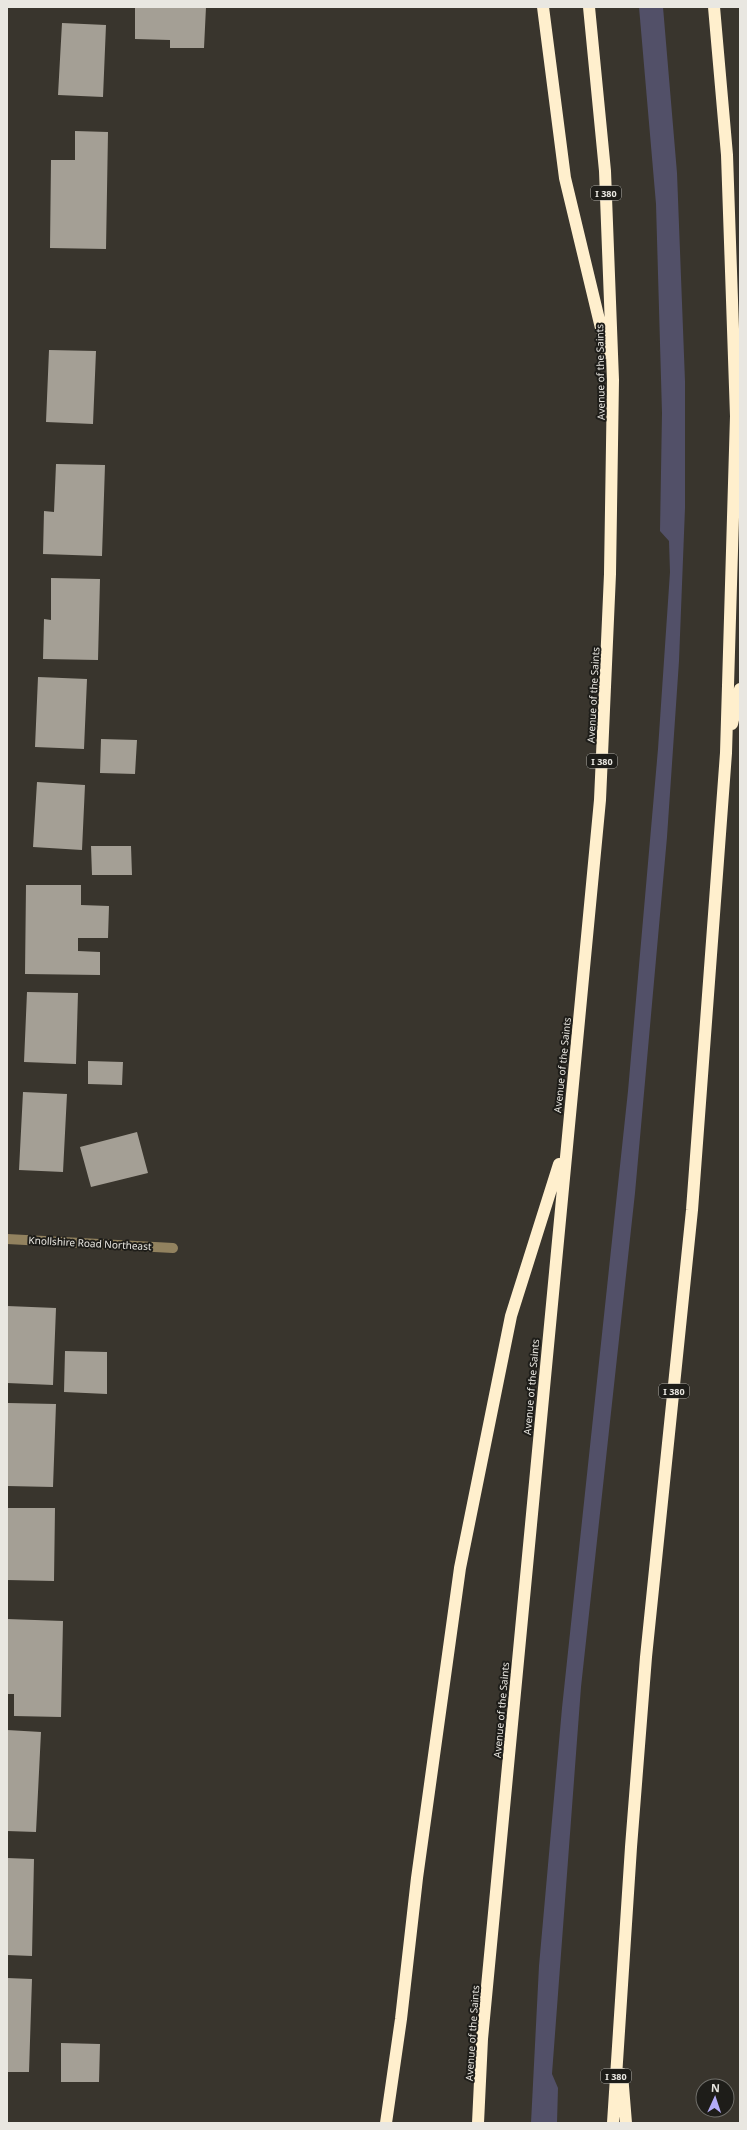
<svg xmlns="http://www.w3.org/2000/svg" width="747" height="2130" font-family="'Noto Sans',sans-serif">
	<rect width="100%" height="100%" fill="#39352d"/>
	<path fill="#525068" d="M639,7H663L677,173L685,381V508L679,661L667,837L635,1193L581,1687L552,2074L558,2088L557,2123H531L539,1966L562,1708L628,1091L658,749L670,572L669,541L660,531L662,413L656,204Z"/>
	<path fill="#a49f95" d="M135,7H206L204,48H170V40L135,39Z
		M62,23L106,25L103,97L58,95Z
		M75,131L108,132L106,249L50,248L51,160H75Z
		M49,350L96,351L93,424L46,422Z
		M56,464L105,465L102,556L43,554L44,511L54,512Z
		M51,578L100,579L98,660L43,659L44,619L51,620Z
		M38,677L87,679L84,749L35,747Z
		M101,739L137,740L135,774L100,773Z
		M37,782L85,785L82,850L33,847Z
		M91,846H131L132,875H92Z
		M26,885H81V905L109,906L108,938H78V951L100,952V975L25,974Z
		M27,992L78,993L76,1064L24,1062Z
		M88,1061L123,1062L122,1085L88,1084Z
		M23,1092L67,1094L63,1172L19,1170Z
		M137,1132L148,1173L91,1187L80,1147Z
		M7,1306L56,1308L53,1385L7,1383Z
		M65,1351L107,1352V1394L64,1392Z
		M8,1403L56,1404L53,1487L7,1486Z
		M7,1508H55L54,1581L7,1580Z
		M7,1619L63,1621L61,1717L14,1716V1694H7Z
		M7,1730L41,1732L36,1832L7,1831Z
		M7,1858L34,1859L32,1956L7,1955Z
		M7,1978L32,1979L29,2072H7Z
		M61,2043L100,2044L99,2082H61Z"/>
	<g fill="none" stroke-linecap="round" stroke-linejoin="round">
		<path stroke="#92825f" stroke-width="10" d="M7,1239L173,1248"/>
		<path stroke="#ffefcd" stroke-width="12" d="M543,7L565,178L607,353
			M732,724L740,689
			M622,2074L626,2123
			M386,2123L401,2019L417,1878L460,1568L511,1316L559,1164
			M478,2123L482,2039L600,800L610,574L613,380L605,171L589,7
			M613,2123L631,1847L646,1657L692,1210L726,753L736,416L727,155L714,7"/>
	</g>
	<g text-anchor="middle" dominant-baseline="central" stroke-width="4" stroke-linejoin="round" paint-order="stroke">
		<g fill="#1e1d19" stroke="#acaaa5" stroke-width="1">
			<rect x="591" y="186" width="30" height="14" rx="3"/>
			<rect x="587" y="754" width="30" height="14" rx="3"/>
			<rect x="659" y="1384" width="30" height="14" rx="3"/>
			<rect x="601" y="2069" width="30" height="14" rx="3"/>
		</g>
		<g font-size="9" font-weight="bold" fill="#e9e7e1">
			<text x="606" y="193">I 380</text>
			<text x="602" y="761">I 380</text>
			<text x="674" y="1391">I 380</text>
			<text x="616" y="2076">I 380</text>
		</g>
		<g font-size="10" fill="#e9e7e1" stroke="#1e1d19">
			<text transform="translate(600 372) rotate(-91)">Avenue of the Saints</text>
			<text transform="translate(593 695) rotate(-87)">Avenue of the Saints</text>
			<text transform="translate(562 1065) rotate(-84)">Avenue of the Saints</text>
			<text transform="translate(90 1243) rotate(3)">Knollshire Road Northeast</text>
			<text transform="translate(531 1387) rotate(-85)">Avenue of the Saints</text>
			<text transform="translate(501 1710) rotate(-85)">Avenue of the Saints</text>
			<text transform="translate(472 2033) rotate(-86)">Avenue of the Saints</text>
		</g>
	</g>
	<rect width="747" height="2130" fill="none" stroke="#e9e7e1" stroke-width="16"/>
	<g transform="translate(715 2098) rotate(3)"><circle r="19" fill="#1e1d19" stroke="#6f6e69"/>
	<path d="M0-3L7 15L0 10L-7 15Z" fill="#b4acf9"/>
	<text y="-6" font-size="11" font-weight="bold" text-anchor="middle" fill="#e9e7e1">N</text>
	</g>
</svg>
